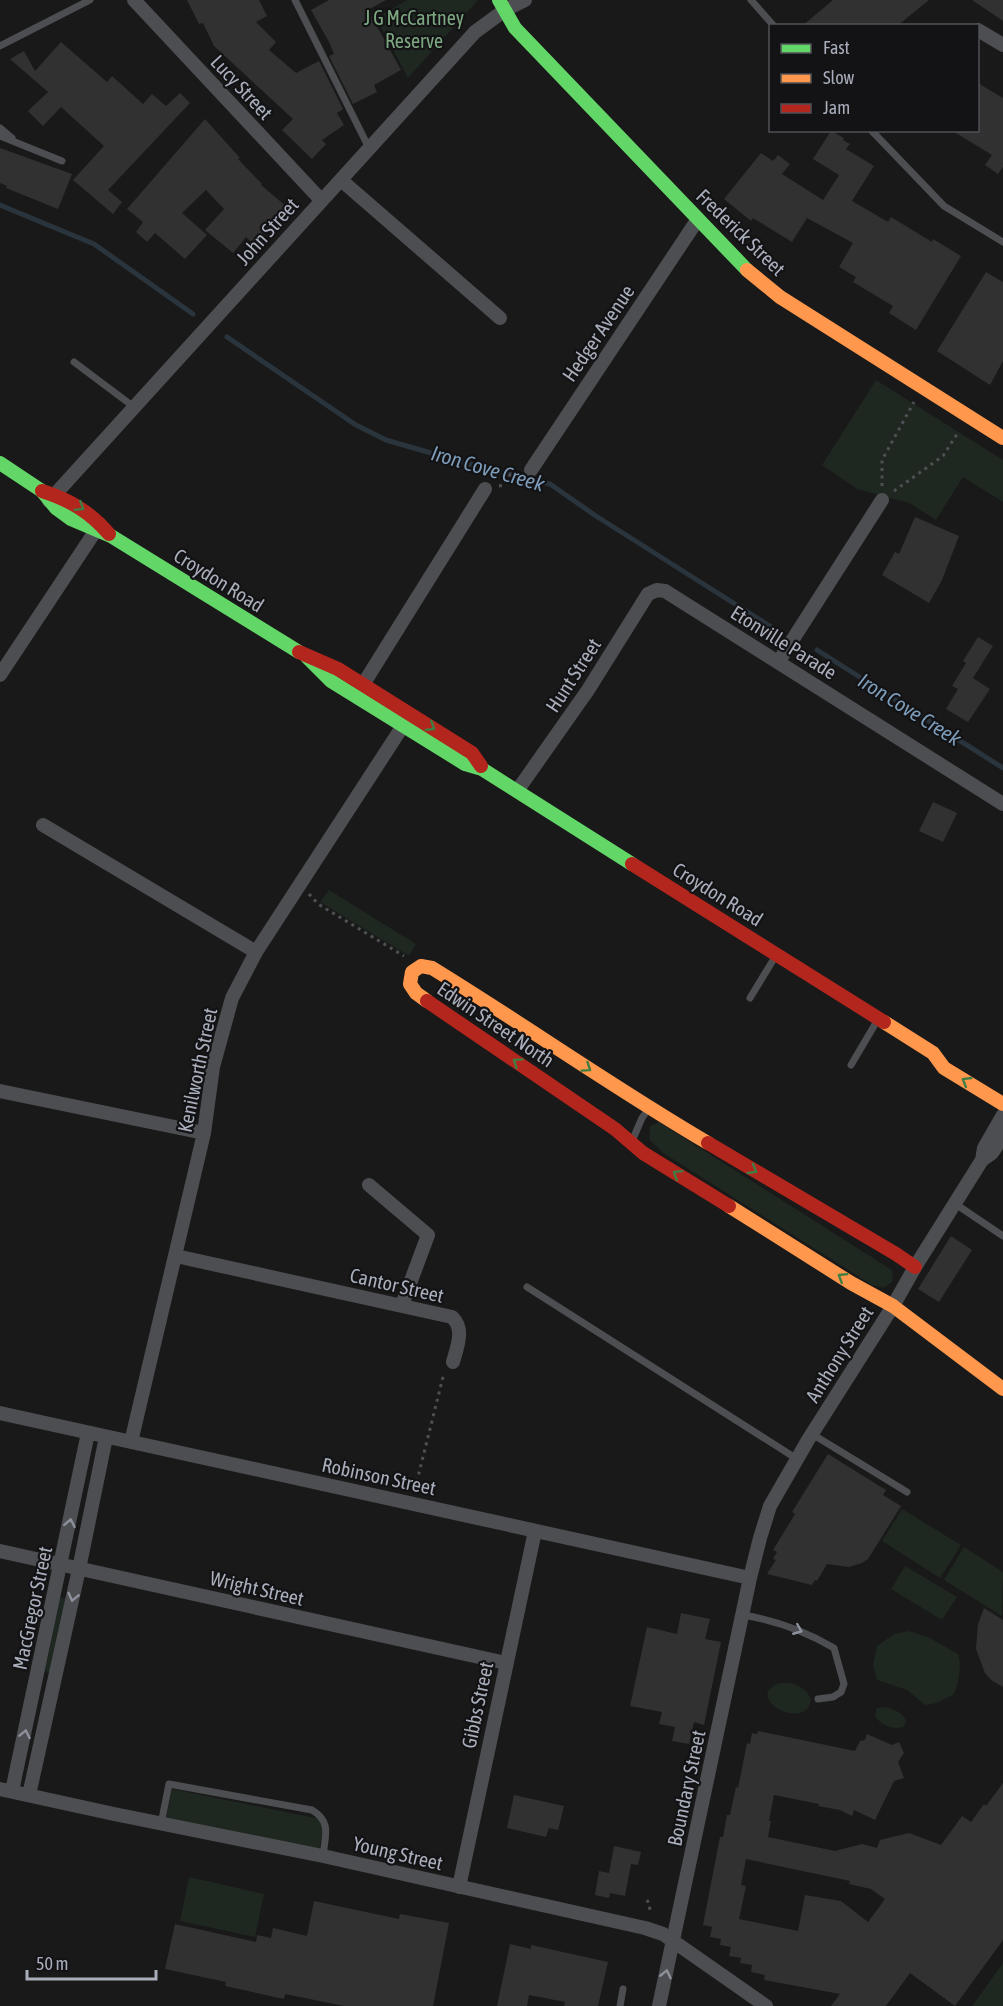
<svg xmlns="http://www.w3.org/2000/svg" width="1003" height="2006" font-family="'Asap Condensed',sans-serif">
	<rect width="100%" height="100%" fill="#191919"/>
	<path fill="#1e2720" d="M407,0H478L408,78L376,18Z
		M876,380L1003,460V502L963,477L936,520L909,503L857,489L822,465Z
		M329,890L416,944L409,956L320,902Z
		M659,1122L892,1270L893,1281L884,1288L872,1285L663,1153L649,1139L650,1126Z
		M902,1509L961,1545L940,1578L882,1541Z
		M964,1547L1003,1572L1002,1616L944,1580Z
		M905,1566L957,1597L942,1620L891,1589Z
		M60,1597L66,1599L51,1673L45,1671Z
		M909,1631L930,1638L958,1654C962,1668 959,1680 954,1694L937,1703L925,1705L907,1690L877,1680L873,1665L877,1646L894,1634Z
		M780,1683C793,1682 805,1686 811,1699C808,1734 740,1697 780,1683Z
		M886,1707C895,1710 903,1712 906,1721L904,1727C893,1730 880,1726 875,1715L877,1708Z
		M172,1789L325,1820L319,1851L166,1820Z
		M189,1877L264,1894L255,1937L180,1921Z
		M1003,1963V2006H972Z"/>
	<g fill="none" stroke-linecap="round" stroke-linejoin="round">
		<path stroke="#2a343c" stroke-width="5" d="M0,205L94,244L193,314
			M227,337L356,425L386,440L476,466L550,484L596,516L776,630
			M817,650L1003,768"/>
	</g>
	<path fill="#313131" fill-rule="evenodd" d="M187,0H259L267,16L256,22L276,42L269,50L296,73L319,61L343,109L337,113L344,125L322,140L326,144L312,159L282,130L293,119L214,46L203,23L199,24Z
		M329,0H386L368,10L401,70L374,85L377,92L353,104L329,56L334,54L329,42L311,10Z
		M833,0H929L897,26H802Z
		M972,0H1003V21Z
		M61,42L107,82L112,76L143,104L152,94L166,106L180,93L190,103L108,190L122,202L113,214L73,180L104,146L61,107L43,126L28,111L48,92L10,59L24,51L35,71Z
		M978,83L1003,98V167L998,174L985,165L992,155L951,130H978Z
		M205,119L240,158L238,159L262,184L261,185L287,207L254,245L246,237L233,253L205,230L224,209L206,190L182,213L207,235L185,259L155,233L147,242L136,232L143,222L127,209Z
		M831,131L844,138L843,140L850,144L846,149L874,166L852,201L888,222L891,217L932,242L933,239L961,256L916,330L889,313L893,306L853,282L856,277L839,267L853,243L807,218L792,242L753,218L751,221L724,199L761,153L773,161L778,155L790,164L782,174L823,200L839,175L813,159Z
		M0,148L72,174L58,209L6,188L7,186L0,183Z
		M986,272L1003,282V361L990,385L937,351Z
		M915,517L959,536L942,580L929,603L882,575L895,552L899,554Z
		M978,637L993,646L973,678L990,689L968,722L946,709L958,689L952,686L966,663L963,661Z
		M933,802L957,813L943,842L919,831Z
		M951,1236L972,1250L939,1302L918,1289Z
		M828,1454L886,1490L883,1495L901,1506L868,1559L862,1563L849,1567L827,1564L817,1581L815,1580L812,1585L767,1574L776,1560L773,1559L777,1552L773,1550L795,1514L792,1512Z
		M984,1608L1003,1620V1687L991,1680L985,1673L976,1649L978,1624Z
		M681,1613L710,1619L705,1639L721,1642L704,1725L694,1722L689,1744L672,1741L675,1727L659,1724L662,1712L630,1706L647,1627L677,1634Z
		M758,1731L855,1751L860,1741L865,1740L867,1734L892,1745L899,1742L904,1753L898,1762L904,1778L894,1781L875,1820L854,1810L852,1816L840,1810L818,1806L819,1804L774,1795L769,1821H771L768,1837L835,1851L862,1844L877,1848L880,1840L909,1833L941,1845L962,1816L971,1822L984,1804L986,1806L1003,1783V1940L955,2006L910,1973L886,2006H831L840,1994L764,1980L765,1975L751,1972L752,1965L740,1963L741,1958L729,1956L731,1947L720,1945L721,1939L710,1937L712,1927L703,1925L720,1837H723L727,1815H730L736,1787L738,1788L747,1743L750,1744L752,1733L757,1734ZM746,1859L850,1881L849,1884L871,1889L885,1899L868,1922L841,1901L805,1895L798,1931L739,1919L746,1886L741,1885Z
		M514,1795L564,1806L558,1830L549,1828L546,1837L507,1828Z
		M614,1846L641,1852L638,1865L631,1864L625,1896L610,1893L609,1898L595,1895L599,1871L609,1873Z
		M314,1901L399,1919L400,1914L449,1923L433,2006H344L285,1994L284,1999L225,1986L226,1982L165,1969L175,1924L256,1942L257,1935L271,1938L273,1928L307,1936Z
		M510,1944L531,1949V1945L608,1962L598,2006H564L565,2002L529,1995L527,2006H497Z"/>
	<g fill="none" stroke-linecap="round" stroke-linejoin="round">
		<path stroke="#4f5054" stroke-width="3" stroke-dasharray="3 4.5" stroke-linecap="butt" d="M499,486L504,485L515,467
			M882,486V460L914,402
			M894,491L943,456L959,431
			M309,894L318,904L404,956
			M415,1489L444,1373
			M647,1900L650,1906L649,1913"/>
		<path stroke="#4d4e52" stroke-width="7" d="M295,0L369,148
			M751,0L774,26
			M0,46L90,0
			M0,128L12,138
			M871,130L944,206L1003,242
			M0,136L62,161
			M74,362L134,407
			M750,998L775,957
			M851,1065L877,1021
			M632,1141L642,1118L647,1111
			M954,1203L1003,1236
			M527,1287L797,1459
			M812,1434L907,1492
			M742,1615C775,1620 805,1631 834,1648L844,1684L841,1692L833,1697L818,1699
			M161,1824L169,1784L312,1810C332,1822 325,1836 323,1856
			M620,2006L623,1989"/>
		<path stroke="#4d4e52" stroke-width="14" d="M134,0L321,200
			M978,30L1003,45
			M341,180L500,318
			M531,470L698,219
			M49,501L475,32L505,10L525,0
			M779,661L882,500
			M0,675L100,524
			M359,691L485,489
			M517,791L588,690L648,594L657,590L665,591L1003,804
			M43,825L256,952
			M0,1091L204,1133
			M982,1160L992,1153L1003,1136
			M369,1185L428,1235L402,1305
			M176,1256L452,1317C465,1329 457,1347 453,1362
			M0,1413L750,1578
			M131,1442L204,1133L213,1067L232,998L256,952L408,718
			M0,1551L506,1663
			M0,1789L114,1814L323,1856L645,1928L663,1934L766,2006
			M12,1791L88,1433
			M29,1795L79,1569L106,1437
			M459,1887L535,1531
			M659,2006L750,1578L760,1538L770,1506L808,1440L893,1306L915,1267L982,1160L984,1148L1003,1115"/>
		<path stroke="#63d668" stroke-width="14" d="M499,0L515,28L747,270
			M0,463L42,491L56,508L71,519L111,536L299,652
			M307,657L331,681L465,764L482,769L632,864"/>
		<path stroke="#ff974d" stroke-width="14" d="M747,270L780,297L1003,438
			M427,1001L416,993L410,984L412,972L421,966L432,968C525,1025 614,1088 708,1143
			M884,1022L933,1053L944,1068L1003,1104
			M729,1206L851,1283L893,1306L1003,1389"/>
		<path stroke="#b3261e" stroke-width="14" d="M42,491C70,500 90,512 109,534
			M299,652L338,669L472,753L481,766
			M632,864L884,1022
			M427,1001L615,1129L643,1153L729,1206
			M708,1143L896,1254L915,1267"/>
	</g>
	<defs><path id="oneway-chevron" d="M-2-3.5L2.5 0L-2 3.5" fill="none" stroke-width="1.6" stroke-linecap="round" stroke-linejoin="round" transform="scale(1.5)"/></defs>
	<g stroke="#3f7e43">
		<use href="#oneway-chevron" transform="translate(80 507) rotate(32)"/>
		<use href="#oneway-chevron" transform="translate(431 727) rotate(32)"/>
		<use href="#oneway-chevron" transform="translate(517 1062) rotate(-146)"/>
		<use href="#oneway-chevron" transform="translate(587 1068) rotate(34)"/>
		<use href="#oneway-chevron" transform="translate(966 1081) rotate(-149)"/>
		<use href="#oneway-chevron" transform="translate(753 1170) rotate(30)"/>
		<use href="#oneway-chevron" transform="translate(677 1174) rotate(-148)"/>
		<use href="#oneway-chevron" transform="translate(842 1277) rotate(-148)"/>
	</g>
	<g stroke="#8d919c">
		<use href="#oneway-chevron" transform="translate(70 1523) rotate(-79)"/>
		<use href="#oneway-chevron" transform="translate(73 1597) rotate(103)"/>
		<use href="#oneway-chevron" transform="translate(798 1630) rotate(22)"/>
		<use href="#oneway-chevron" transform="translate(25 1734) rotate(-78)"/>
		<use href="#oneway-chevron" transform="translate(666 1974) rotate(-77)"/>
	</g>
	<g text-anchor="middle" dominant-baseline="central" stroke-width="4.5" stroke-linejoin="round" paint-order="stroke">
		<g font-size="20" fill="#7ea881" stroke="#131315">
			<text x="414" y="17">J G McCartney<tspan x="414" dy="23">Reserve</tspan></text>
		</g>
		<g font-size="20" fill="#a9aebb" stroke="#131315">
			<text transform="translate(242 87) rotate(47)">Lucy Street</text>
			<text transform="translate(267 231) rotate(-48)">John Street</text>
			<text transform="translate(741 232) rotate(44)">Frederick Street</text>
			<text transform="translate(598 333) rotate(-56)">Hedger Avenue</text>
			<text transform="translate(219 580) rotate(32)">Croydon Road</text>
			<text transform="translate(784 642) rotate(32)">Etonville Parade</text>
			<text transform="translate(573 675) rotate(-57)">Hunt Street</text>
			<text transform="translate(718 894) rotate(32)">Croydon Road</text>
			<text transform="translate(496 1024) rotate(34)">Edwin Street North</text>
			<text transform="translate(197 1070) rotate(-78)">Kenilworth Street</text>
			<text transform="translate(397 1285) rotate(13)">Cantor Street</text>
			<text transform="translate(839 1354) rotate(-58)">Anthony Street</text>
			<text transform="translate(379 1476) rotate(12)">Robinson Street</text>
			<text transform="translate(257 1588) rotate(13)">Wright Street</text>
			<text transform="translate(32 1608) rotate(-78)">MacGregor Street</text>
			<text transform="translate(477 1705) rotate(-78)">Gibbs Street</text>
			<text transform="translate(686 1788) rotate(-78)">Boundary Street</text>
			<text transform="translate(398 1853) rotate(13)">Young Street</text>
		</g>
		<g font-size="21" font-style="italic" fill="#7d9cb9" stroke="#131315">
			<text transform="translate(488 468) rotate(16)">Iron Cove Creek</text>
			<text transform="translate(910 709) rotate(32)">Iron Cove Creek</text>
		</g>
	</g>
	<rect x="769" y="24" width="210" height="108" fill="#131315" stroke="#4f5157" stroke-width="1.5"/>
	<rect x="781" y="44" width="30" height="9" fill="#63d668" stroke="#4f5157" stroke-width="1.5"/>
	<text x="823" y="54" font-size="18" fill="#a9aebb">Fast</text>
	<rect x="781" y="74" width="30" height="9" fill="#ff974d" stroke="#4f5157" stroke-width="1.5"/>
	<text x="823" y="84" font-size="18" fill="#a9aebb">Slow</text>
	<rect x="781" y="104" width="30" height="9" fill="#b3261e" stroke="#4f5157" stroke-width="1.5"/>
	<text x="823" y="114" font-size="18" fill="#a9aebb">Jam</text>
	<path d="M27 1970v9h129v-9" fill="none" stroke="#a9aebb" stroke-width="3"/>
	<text x="36" y="1970" font-size="18" fill="#a9aebb" stroke="#131315" stroke-width="4.5" paint-order="stroke">50 m</text>
</svg>
